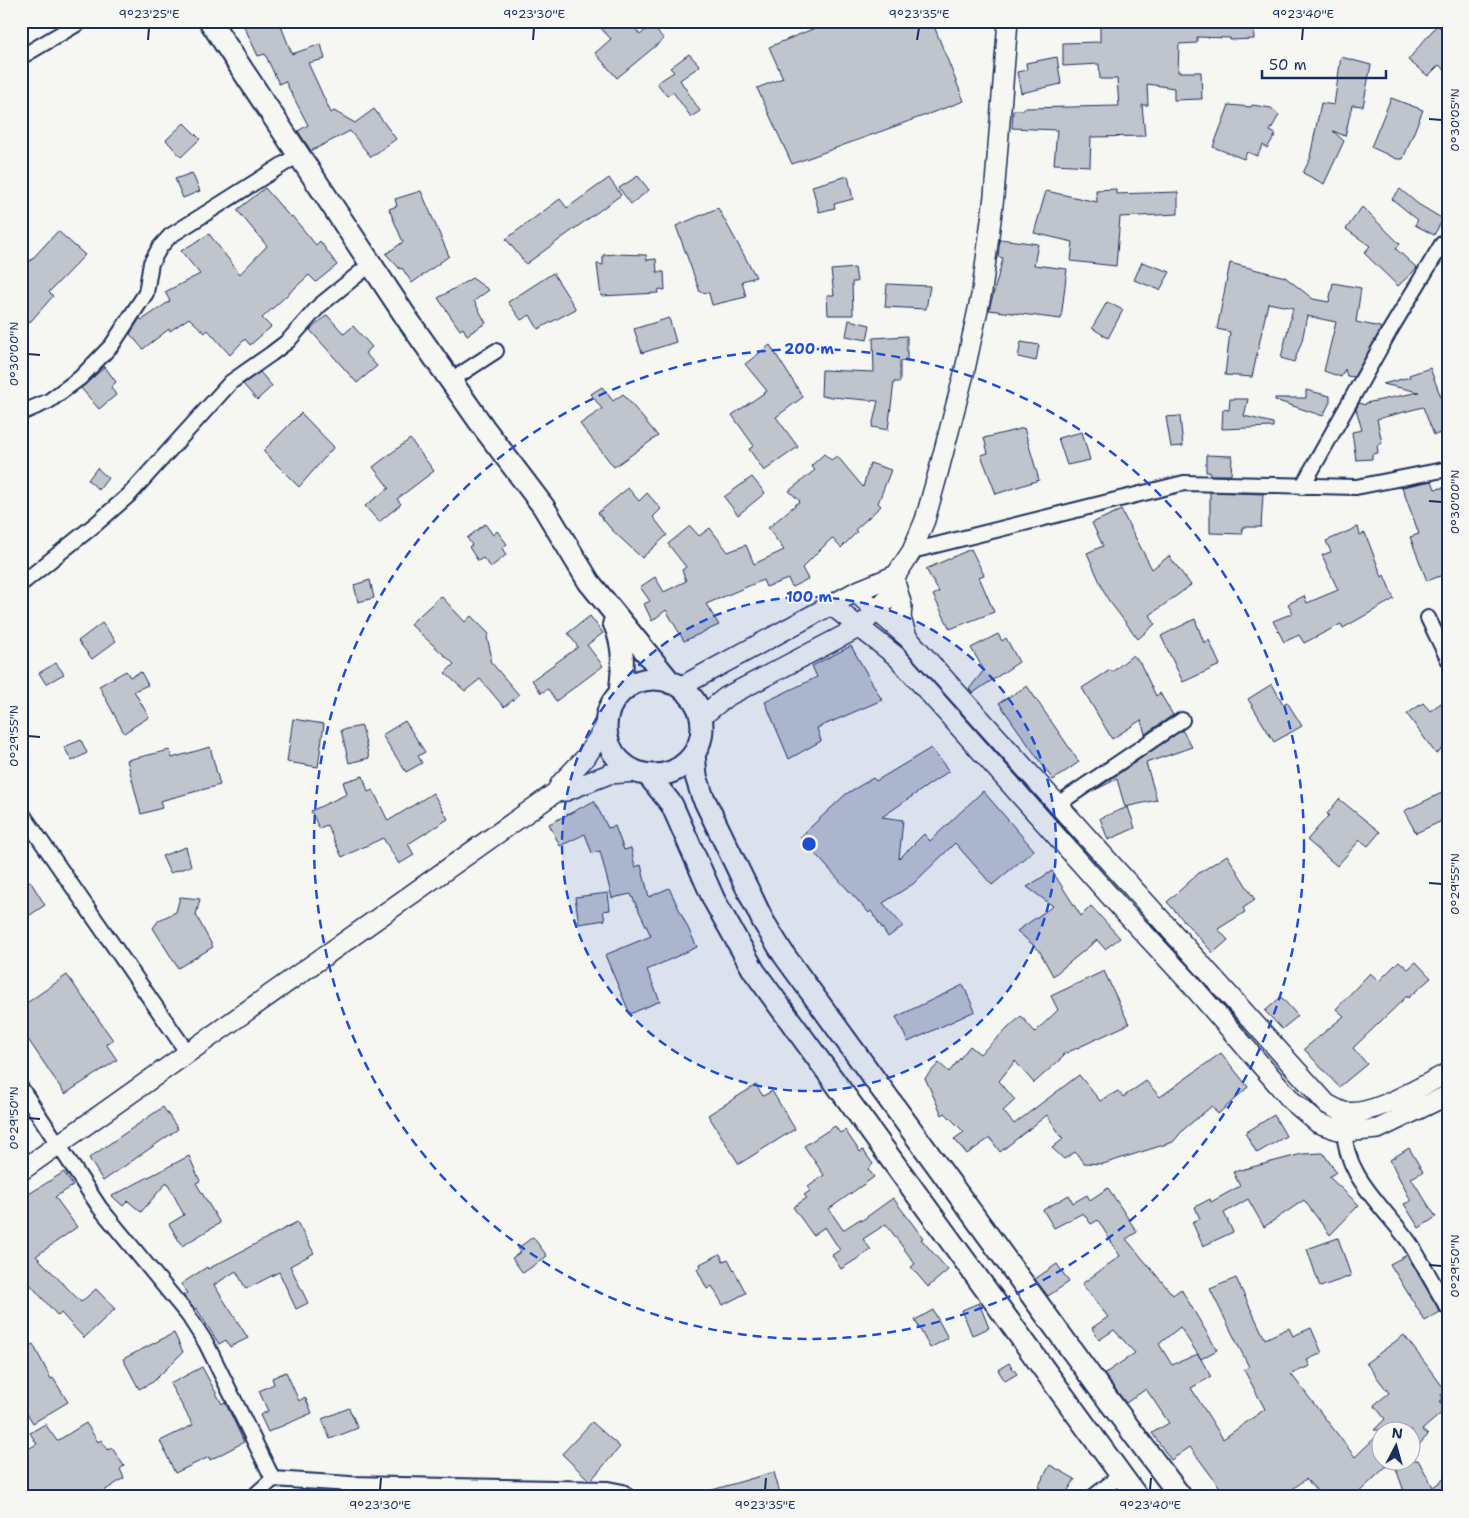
<svg xmlns="http://www.w3.org/2000/svg" width="1469" height="1518" font-family="'Shantell Sans',sans-serif">
	<rect width="100%" height="100%" fill="#f6f6f2"/>
	<filter id="ink" filterUnits="userSpaceOnUse"><feTurbulence type="fractalNoise" baseFrequency=".02" numOctaves="2"/><feDisplacementMap in="SourceGraphic" scale="10" xChannelSelector="R" yChannelSelector="G"/><feConvolveMatrix kernelMatrix="1 2 1 2 8 2 1 2 1" color-interpolation-filters="sRGB"/></filter>
	<g filter="url(#ink)">
		<path fill="#c0c4cd" stroke="#1b2f5e" d="M253,21H279L292,54L321,44L325,59L308,63L331,113L334,111L355,123L374,109L396,139L371,157L350,131L311,151L298,131L308,125L285,81L279,84L265,54L258,56L244,26Z
			M594,21H630L640,35L651,25L664,39L617,78L595,53L611,39Z
			M832,21H932L964,101L792,164L757,88L783,78L769,47Z
			M1100,21H1253L1254,39L1230,40V38L1197,37V43L1179,44L1178,72H1201L1202,99L1174,100V88L1147,84L1148,105H1142L1145,136L1091,137L1090,166L1054,164L1057,130L1012,128L1013,110H1024V108L1119,106L1117,79H1100L1099,64L1063,66V43L1100,42Z
			M1445,21H1448V73L1439,65L1428,76L1408,60L1437,25L1440,28Z
			M689,54L700,66L680,80L700,111L691,117L673,92L667,96L657,83L674,72L670,68Z
			M1057,57L1061,84L1021,93L1017,72L1027,70L1026,63Z
			M1341,57L1371,65L1363,106L1352,105L1345,136L1333,131L1344,141L1324,184L1303,173L1311,157H1310L1321,103L1334,105Z
			M1391,98L1423,110L1403,159H1397L1371,147Z
			M1229,105L1251,107L1252,105L1271,108L1279,115L1270,131L1276,134L1267,148L1263,145L1257,156L1247,152L1244,159L1213,147Z
			M184,123L200,139L181,157L166,140Z
			M192,173L200,191L183,198L175,179Z
			M638,176L649,190L631,204L619,188Z
			M848,176L853,199L834,204L835,208L819,212L812,186Z
			M609,178L621,195L526,264L506,239L560,199L567,208Z
			M265,188L290,217L292,216L316,245L320,241L337,265L316,282L309,275L262,318L271,327L250,345L245,339L230,355L208,330L205,333L189,318L170,331L169,329L143,349L130,334L140,318L142,320L170,301L165,292L200,274L181,251L209,234L240,274L267,246L237,210Z
			M1116,189V194L1178,192V214L1120,217L1116,266L1071,261L1073,242L1034,233L1046,191L1097,202L1096,190Z
			M1400,189L1418,204L1443,219L1434,235L1415,225L1418,220L1392,199Z
			M421,191L449,256L412,283L402,268L400,269L386,254L403,242L389,209L397,206L395,199Z
			M1362,207L1400,244L1396,249L1417,268L1398,286L1364,253L1370,246L1346,229Z
			M718,208L756,277L742,281L746,297L712,305L709,293L700,292L676,226Z
			M58,231L85,255L49,292L53,296L30,322L21,314V271Z
			M1000,239L1038,244L1034,265L1067,269L1061,319L989,310L1003,258L998,257Z
			M616,254L646,255L647,260L656,259L657,272H664L665,290L659,289L658,293L601,296L597,264L603,265V255Z
			M1142,262L1170,272L1160,290L1134,280Z
			M1230,263L1285,277L1313,299L1329,302L1333,283L1361,288L1356,322L1380,327V331L1354,377L1347,376L1345,369L1341,377L1324,371L1336,322L1307,316L1302,341L1294,362L1281,358L1293,308L1268,303L1252,377L1225,375L1230,332L1217,329Z
			M855,268L857,282H852L853,315H828L827,295H834L831,270Z
			M553,273L576,309L538,329L530,315L521,320L508,302Z
			M472,278L489,290L474,301L486,323L467,335L463,328L460,330L438,298Z
			M887,284L930,286L926,309L885,307Z
			M1107,302L1123,310L1108,338L1092,328Z
			M327,315L344,334L353,326L372,347L365,353L377,366L357,383L310,330Z
			M669,318L676,342L642,353L634,329Z
			M849,320L870,325L867,340L846,336Z
			M907,336V362L900,361V382H894L888,430L872,427L878,401L821,396L822,370L874,372L873,338Z
			M1021,342L1039,345L1036,361L1018,357Z
			M770,345L803,397L776,417L798,447L764,471L749,449L754,446L732,415L767,391L745,364Z
			M105,367L116,382L111,387L116,395L99,409L81,388Z
			M1430,368L1448,416V431L1434,435L1423,407L1377,419L1382,443L1377,445L1378,453L1372,454V459L1356,460L1352,432L1362,430L1356,409L1359,403L1365,405L1366,403L1419,392L1383,384L1410,377L1409,375Z
			M260,372L272,386L257,400L243,384Z
			M602,387L613,401L623,394L658,436L614,467L580,424L602,409L591,394Z
			M1306,390L1330,396V402L1323,416L1275,400V398H1306Z
			M1230,399H1248L1244,416L1273,423V427L1222,429L1223,409L1229,410Z
			M301,413L334,447L299,487L263,451Z
			M1180,416L1183,446L1171,447L1166,417Z
			M1024,428L1039,480L996,494L981,455L988,453L984,438Z
			M1082,432L1090,460L1067,465L1058,438Z
			M410,439L434,471L397,499L401,504L379,522L365,506L389,488L373,467Z
			M824,454L831,460L837,456L863,487L870,463L891,470L878,503L881,506L855,530L857,532L841,548L832,538L802,568L808,579L792,587L788,579L766,587L763,580L706,604L719,625L684,641L666,610L652,621L644,604L650,601L640,587L655,577L664,592L686,581L682,570L686,567L668,544L690,526L699,536L710,528L728,552L746,545L754,564L784,550L768,528L800,501L789,491L815,470L811,466Z
			M1206,455L1232,456L1231,475H1210V472H1206Z
			M97,468L108,478L99,490L88,480Z
			M752,477L765,493L738,515L724,497Z
			M1432,481L1435,489L1448,487V573L1427,581L1410,537L1419,534L1402,487Z
			M628,488L639,501L647,493L661,509L653,517L667,535L642,558L611,529L598,513Z
			M1210,492L1263,494L1261,527H1242L1243,534L1210,533Z
			M1121,510L1152,569L1169,556L1191,585L1150,615L1155,624L1138,639L1107,598L1087,553L1103,546L1092,523Z
			M485,524L493,535L497,531L507,544L502,548L506,555L491,567L483,558L478,561L469,547L472,545L467,538Z
			M1358,527L1360,535L1365,533L1382,577L1384,575L1394,599L1343,628L1341,624L1304,643L1299,635L1284,642L1273,621L1293,613L1288,604L1304,596L1307,603L1338,590L1322,555L1331,552L1326,541Z
			M971,549L984,575L979,577L994,612L950,629L933,595L939,592L926,569Z
			M370,580L374,598L358,602L354,585Z
			M441,596L465,622L471,616L489,634L487,637L491,654L490,661L519,695L504,707L480,679L465,691L445,673L454,664L410,624Z
			M590,616L603,633L587,645L603,666L556,701L548,689L541,693L532,680L578,647L568,633Z
			M1195,619L1204,643L1209,640L1220,665L1183,682L1161,636Z
			M102,623L116,641L92,659L78,641Z
			M998,634L1002,641L1006,638L1019,662L973,693L969,689L984,670L971,648Z
			M851,646L882,700L817,728L821,741L789,759L765,702L817,677L812,666Z
			M1133,655L1140,663L1156,696L1160,693L1173,715L1145,734L1141,720L1112,739L1082,688L1110,670L1112,672Z
			M56,663L64,674L46,684L39,673Z
			M126,671L130,677L141,672L148,685L134,691L149,717L124,733L99,686Z
			M1272,684L1283,704L1287,702L1302,726L1274,742L1248,699Z
			M1027,686L1079,762L1053,780L999,703Z
			M1448,698V744L1436,754L1407,714L1423,703L1430,711Z
			M293,719L324,724L318,767L287,762Z
			M405,721L425,752L418,756L422,763L406,772L382,735Z
			M362,726L369,758L349,763L341,730Z
			M1182,730L1192,747L1146,763L1157,800L1125,807L1117,779L1095,790Z
			M81,740L87,753L72,761L64,747Z
			M210,747L220,785L160,801L162,808L141,814L127,760L170,750L172,758Z
			M931,748L949,771L882,817L903,820L899,859L924,834L930,841L983,791L1034,850L992,885L955,843L913,884L883,903L903,926L888,937L871,911L869,913L800,837L846,794L873,778L876,781Z
			M363,776L368,792L373,790L388,821L433,793L448,819L408,844L414,855L399,864L383,838L342,857L327,825L319,828L311,811L347,794L343,782Z
			M1448,790V818L1416,833L1404,811Z
			M1339,799L1380,832L1368,846L1360,840L1337,866L1307,840L1329,815L1327,814Z
			M594,801L608,828L615,826L624,850L631,848L635,867L641,865L649,897L669,888L697,947L647,970L660,1001L630,1014L605,955L651,936L631,894L612,898L600,851L592,853L585,834L560,846L549,824Z
			M1128,807L1135,828L1108,840L1100,818Z
			M186,847L191,866L170,873L162,856Z
			M1227,855L1255,900L1243,908L1245,912L1218,929L1228,940L1213,953L1167,902L1199,873Z
			M1052,871L1081,916L1091,906L1120,938L1105,949L1097,940L1053,976L1039,950L1017,931L1053,906L1027,887Z
			M30,881L45,905L21,921V887Z
			M608,893L610,910L603,911L605,920L579,924L575,897Z
			M180,897L200,899L196,915L213,947L178,968L153,928L159,920L176,912Z
			M1399,961L1408,969L1416,962L1431,978L1408,998L1407,996L1353,1048L1367,1064L1339,1087L1304,1049L1344,1016L1336,1009L1370,973L1379,981Z
			M1104,971L1129,1024L1062,1055L1064,1056L1034,1083L1015,1061L999,1081L1015,1100L1003,1111L1014,1124L1079,1075L1100,1101L1118,1091L1123,1097L1146,1081L1160,1097L1221,1053L1248,1087L1218,1114L1212,1106L1184,1129L1173,1142L1103,1164L1084,1163L1075,1152L1064,1159L1052,1148L1063,1139L1047,1115L1000,1152L990,1138L967,1154L954,1139L964,1132L945,1113L942,1115L925,1078L939,1063L949,1072L970,1046L980,1054L1021,1016L1035,1032L1058,1010L1051,996Z
			M67,975L113,1040L106,1044L117,1060L65,1094L21,1029V1007Z
			M963,985L975,1011L908,1042L896,1017Z
			M1281,997L1298,1016L1282,1029L1265,1011Z
			M756,1085L763,1096L772,1091L795,1129L739,1164L708,1115Z
			M163,1107L178,1129L103,1181L89,1158Z
			M1274,1115L1286,1136L1257,1153L1245,1133Z
			M835,1126L840,1133L845,1130L860,1152L863,1150L873,1164L868,1169L874,1177L829,1209L843,1230L860,1219L861,1221L893,1198L923,1238L921,1239L948,1270L928,1287L911,1267L915,1264L886,1224L863,1239L871,1250L841,1269L832,1255L840,1250L825,1227L813,1235L793,1207L807,1198L804,1195L810,1191L808,1187L824,1175L804,1146Z
			M1409,1148L1423,1172L1411,1178L1436,1217L1419,1228L1404,1204L1411,1201L1390,1160Z
			M1323,1153L1336,1172L1329,1177L1359,1205L1330,1235L1304,1200L1264,1227L1248,1199L1224,1213L1233,1232L1203,1246L1192,1222L1200,1219L1195,1207L1210,1199L1211,1202L1240,1186L1233,1172L1302,1154Z
			M189,1156L200,1181L196,1183L220,1223L182,1246L169,1224L184,1215L167,1182L141,1212L128,1201L123,1206L112,1196Z
			M64,1172L73,1186L55,1197L77,1227L36,1256L81,1302L96,1289L115,1309L84,1338L61,1313L58,1316L21,1274V1199Z
			M1108,1188L1137,1232L1126,1239L1173,1295L1181,1289L1217,1350L1201,1359L1180,1327L1159,1344L1172,1365L1198,1354L1211,1377L1191,1388L1223,1439L1265,1409L1244,1370L1249,1367L1210,1289L1236,1278L1265,1339L1289,1328L1293,1336L1311,1328L1322,1353L1307,1360L1310,1366L1291,1374L1355,1457L1382,1431V1460H1393L1354,1497H1323L1306,1479L1282,1497H1227L1190,1447L1171,1460L1152,1433L1169,1423L1146,1389L1126,1403L1104,1374L1135,1353L1114,1330L1099,1340L1092,1328L1108,1317L1082,1284L1120,1256L1098,1220L1091,1224L1083,1213L1054,1228L1043,1210L1069,1195L1073,1203L1087,1195L1090,1200Z
			M297,1222L314,1253L290,1266L308,1303L296,1309L279,1272L246,1289L236,1271L214,1285L248,1338L230,1347L226,1340L219,1344L196,1308L194,1309L183,1295L187,1293L181,1284L207,1267L208,1269Z
			M533,1237L547,1256L523,1273L512,1258L521,1252L518,1248Z
			M1338,1238L1351,1276L1320,1287L1307,1249Z
			M720,1254L723,1261L728,1259L746,1293L723,1305L712,1286L707,1289L697,1269L701,1267L700,1264Z
			M1407,1255L1440,1312L1425,1321L1390,1264Z
			M1057,1264L1069,1282L1048,1296L1035,1279Z
			M979,1303L989,1328L972,1335L962,1310Z
			M933,1310L948,1338L930,1348L915,1320Z
			M174,1333L183,1352L153,1382L139,1389L123,1359Z
			M1404,1335L1446,1391L1441,1395L1443,1398L1440,1402L1446,1409L1422,1430L1428,1435L1412,1452V1430H1374L1385,1419L1374,1405L1389,1393L1366,1363Z
			M33,1344L51,1379L53,1378L68,1402L33,1423L21,1404V1350Z
			M1009,1363L1017,1374L1005,1381L998,1370Z
			M202,1367L222,1404L225,1402L244,1442L210,1460L209,1457L175,1473L160,1441L193,1425L170,1384Z
			M286,1372L299,1401L305,1397L312,1413L268,1432L260,1415L268,1411L259,1391L274,1384L272,1378Z
			M349,1408L358,1428L330,1439L322,1419Z
			M592,1422L620,1447L591,1480H589L562,1454Z
			M86,1423L98,1442L101,1440L108,1450L112,1448L124,1466L120,1469L124,1478L95,1497H35L32,1490L28,1492L21,1481V1453L37,1444L30,1433L45,1424L57,1441Z
			M1393,1460H1418L1433,1487L1448,1476V1497H1406Z
			M1050,1465L1075,1479L1064,1497H1055L1038,1487Z
			M774,1472L781,1497H703L702,1493Z"/>
		<g fill="none" stroke-linecap="round" stroke-linejoin="round">
			<g stroke="#1b2f5e" stroke-width="18">
				<path id="street" d="M21,57L82,21
					M450,381L496,351
					M21,413L49,401L80,378L112,345L146,293L151,263L160,247L170,236L298,155
					M1302,487L1389,332L1442,244
					M912,551L1184,483L1356,487L1448,469
					M21,584L97,523L129,495L231,382L271,354L288,341L319,306L372,263
					M1428,618L1448,659
					M1058,804L1182,720
					M21,812L187,1052
					M21,1088L100,1208L188,1315L206,1343L273,1479
					M1345,1124C1340,1172 1384,1207 1409,1242C1423,1263 1434,1286 1448,1308
					M253,1497L273,1479L350,1484L608,1489L623,1492L628,1497
					M1093,1497L1121,1475"/>
			</g>
			<g stroke="#1b2f5e" stroke-width="22">
				<path id="secondary" d="M896,585L902,606L901,618L907,637
					M855,592L907,637L1327,1104C1333,1107 1339,1111 1345,1112C1373,1117 1422,1085 1448,1073
					M831,605L896,656L1125,913L1189,982L1292,1101L1318,1123L1344,1132L1378,1129L1448,1095
					M680,687L855,592L896,575L912,551L925,520L937,477L964,374L982,291L994,196L1008,21
					M700,718L726,697L858,628C873,614 896,596 896,575
					M556,792L566,791L609,774L636,772
					M21,1171L556,792L561,783L586,757L606,726"/>
			</g>
			<g stroke="#1b2f5e" stroke-width="25">
				<path id="primary" d="M210,21L408,320L484,428L543,506L589,582L671,683
					M614,623C625,647 623,667 620,693
					M606 727a48 48 0 1 1 96 0a48 48 0 1 1-96 0Z
					M694,753L696,776L702,795L763,921L784,955L1097,1385L1181,1497
					M648,775L672,805L714,900L754,971L1137,1497"/>
			</g>
			<use href="#street" stroke="#f6f6f2" stroke-width="14"/>
			<use href="#secondary" stroke="#f6f6f2" stroke-width="19"/>
			<use href="#primary" stroke="#f6f6f2" stroke-width="21"/>
		</g>
	</g>
	<path fill="none" stroke="#1b2f5e" stroke-width="2" d="M148,40L149,28M533,40L534,28M917,40L919,28M1302,40L1303,28M1429,119L1442,120M28,354L40,355M1429,501L1442,502M28,736L40,737M1429,883L1442,884M28,1118L40,1119M1429,1265L1442,1266M380,1490L381,1478M765,1490L766,1478M1150,1490L1151,1478"/>
	<circle cx="809" cy="844" r="247" fill="#1d4ed8" fill-opacity=".12"/>
	<g fill="none" stroke="#1d4ed8" stroke-width="2.5" stroke-dasharray="9 6">
		<circle cx="809" cy="844" r="247"/>
		<circle cx="809" cy="844" r="495"/>
	</g>
	<circle cx="809" cy="844" r="8" fill="#1d4ed8" stroke="#f6f6f2" stroke-width="2.5"/>
	<g font-size="15" text-anchor="middle" font-weight="bold" fill="#1d4ed8" stroke="#f6f6f2" stroke-width="4" stroke-linejoin="round" paint-order="stroke">
		<text x="809" y="354">200 m</text>
		<text x="809" y="602">100 m</text>
	</g>
	<rect width="1469" height="1518" fill="none" stroke="#f6f6f2" stroke-width="55"/>
	<g transform="translate(1396 1446) rotate(6)"><circle r="24" fill="#f6f6f2" stroke="#9ea6b7"/>
	<path d="M0-4L9 19L0 12L-9 19Z" fill="#1b2f5e"/>
	<text y="-8" font-size="14" font-weight="bold" text-anchor="middle" fill="#1b2f5e">N</text>
	</g>
	<path d="M1262 70v8h124v-8" fill="none" stroke="#1b2f5e" stroke-width="2.5"/>
	<text x="1269" y="70" font-size="15" fill="#1b2f5e" stroke="#f6f6f2" stroke-width="4" paint-order="stroke">50 m</text>
	<rect x="28" y="28" width="1414" height="1462" fill="none" stroke="#1b2f5e" stroke-width="2"/>
	<g font-size="12" text-anchor="middle" fill="#1b2f5e">
		<text x="149" y="18">9°23'25"E</text>
		<text x="534" y="18">9°23'30"E</text>
		<text x="919" y="18">9°23'35"E</text>
		<text x="1303" y="18">9°23'40"E</text>
		<text transform="translate(1455 120) rotate(-90)" y="4">0°30'05"N</text>
		<text transform="translate(14 354) rotate(-90)" y="4">0°30'00"N</text>
		<text transform="translate(1455 502) rotate(-90)" y="4">0°30'00"N</text>
		<text transform="translate(14 736) rotate(-90)" y="4">0°29'55"N</text>
		<text transform="translate(1455 884) rotate(-90)" y="4">0°29'55"N</text>
		<text transform="translate(14 1118) rotate(-90)" y="4">0°29'50"N</text>
		<text transform="translate(1455 1266) rotate(-90)" y="4">0°29'50"N</text>
		<text x="380" y="1509">9°23'30"E</text>
		<text x="765" y="1509">9°23'35"E</text>
		<text x="1150" y="1509">9°23'40"E</text>
	</g>
</svg>
